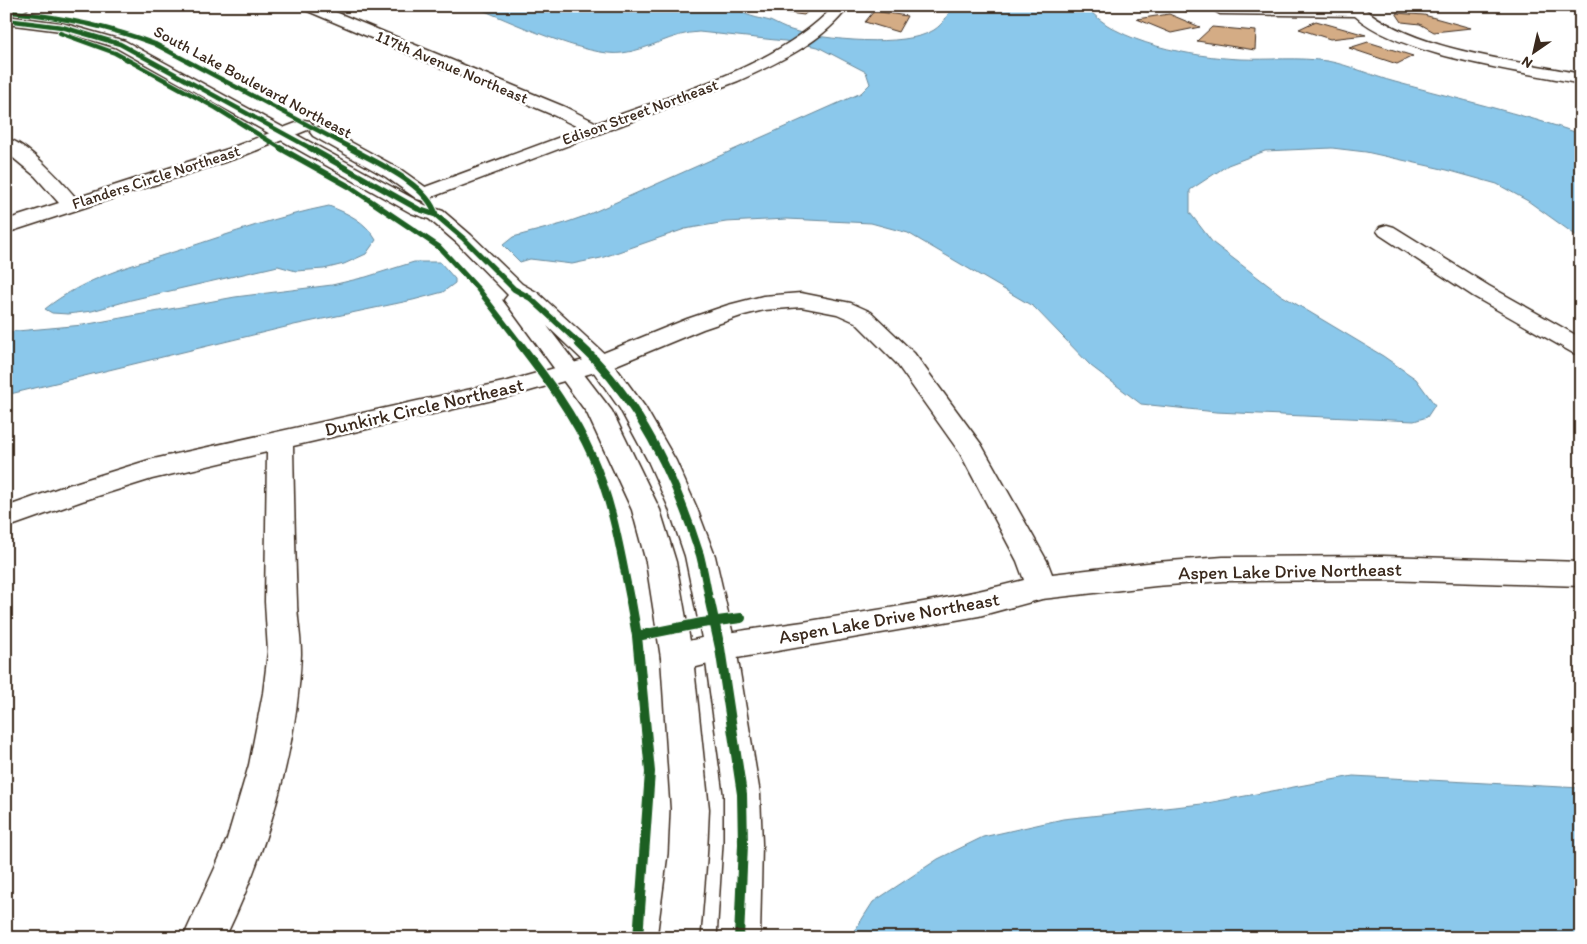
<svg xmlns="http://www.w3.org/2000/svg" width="1587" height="944" font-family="Itim,sans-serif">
	<rect width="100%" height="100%" fill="#fff"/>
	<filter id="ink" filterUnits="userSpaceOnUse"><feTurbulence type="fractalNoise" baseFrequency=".02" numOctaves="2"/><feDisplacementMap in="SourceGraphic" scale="10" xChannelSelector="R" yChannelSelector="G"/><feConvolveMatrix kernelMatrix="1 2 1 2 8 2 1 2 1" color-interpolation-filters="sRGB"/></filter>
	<g filter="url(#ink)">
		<path fill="#8bc8eb" stroke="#6b8999" d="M473,6H736C741,16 760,18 770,21C777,24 783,28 791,30C822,40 906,48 934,30C943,24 948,16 952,6H1086C1115,44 1194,57 1240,59C1268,60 1299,57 1327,61C1350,65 1372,76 1395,82C1458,99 1519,113 1581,134V239L1528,201L1497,184L1447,170L1366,152L1332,148L1265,151L1228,165L1190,190V213L1213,243L1281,295L1383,356L1416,379L1435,405L1427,417L1414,421L1216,412L1141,404L1091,366L1034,307L908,233L871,223L787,219L726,222L685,229L601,258L572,264L530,259L520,262L503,245L513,237L562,224L585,216L861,93L870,84L866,72L818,47L785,41L699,32C672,33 649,50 622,53C588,58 507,20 473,6Z
			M329,206C349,214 365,221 376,240L366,254L344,264L324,269L296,271L278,266L131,300L92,311L68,314L52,313L45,309C83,278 136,264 183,249C232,233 279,216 329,206Z
			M414,262H440L455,279V283L443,292L413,300L294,325L6,395V332L83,325L235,297L332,285L366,277Z
			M1353,776L1581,788V938H850L873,902L938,859L983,837L1063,819L1202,804Z"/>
		<path fill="#d4ac85" stroke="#3b2a1e" d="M763,6H814L804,15L759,9Z
			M886,6H913L910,11Z
			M1125,6H1163L1161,9Z
			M1391,6H1423L1425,11L1393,8Z
			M874,11L907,16L898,32L865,22Z
			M1396,13L1424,15L1471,28L1434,32L1420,24L1402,22Z
			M1169,14L1200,27L1171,33L1137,19Z
			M1316,21L1366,35L1330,39L1299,29Z
			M1212,27L1256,31L1255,50L1197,41Z
			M1368,42L1413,56L1397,64L1349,48Z"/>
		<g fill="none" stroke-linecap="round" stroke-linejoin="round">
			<g stroke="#3b2a1e" stroke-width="3">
				<path id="street" d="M10,6H29L27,9L6,17V8Z
					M301,6H321L565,107L597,123C674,94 777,67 834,6H849C822,43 777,63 738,81L424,200L417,198L414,194L417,190L582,129L553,115L303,9Z
					M1218,6H1361C1413,51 1514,60 1581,74V84C1520,71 1400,56 1355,16L1220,14L1213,10Z
					M304,120L310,121L313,125L310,129L240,157L6,233V220L59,203L35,176L6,152V138C27,143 62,181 76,198L228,149Z
					M1387,225L1394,227L1489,286L1581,338V355L1573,353L1473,296L1380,235L1377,231L1380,227Z
					M801,293L851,303L871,312L914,353L981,444L1047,561L1052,574L1156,562L1223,557L1383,556L1581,562V586L1383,580L1223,581L1156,586L1042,599L979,616L720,661L677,672L665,668L661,658L665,648C709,633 757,629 803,622C877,610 952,599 1024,580L1017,561L960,453L896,363L855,322L837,314L801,307L764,310L744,315L703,329L609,368L519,394L293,446C294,498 295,550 297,601C297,619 301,636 301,654C298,749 266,853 225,938H183L215,868L227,839L249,765L263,693L268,652L265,602L267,452L152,479L82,501L6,528V507L62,487L149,460L508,381L591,358L687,319L728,305L763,296Z"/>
			</g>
			<g stroke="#3b2a1e" stroke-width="3">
				<path id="secondary" d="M6,16L62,23L125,41L425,205L443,211L471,235L522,284L538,293L609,358L645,407L676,461L696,506L715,556L736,648L760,794L762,844L760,938H718L724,844V794L704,648L685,556L668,506L648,461L620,409L591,368L547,326L612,411L660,510L676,562L693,658L709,809L707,854L700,938H658L669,854L671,809L661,658L646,562L632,510L587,413L504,300L508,295L457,243L429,219L411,213L115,47L61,31L6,24Z
					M319,127L325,128L400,169L431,191L434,195L431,199L424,201L417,199L386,177L313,136L310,132L313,128Z"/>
			</g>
			<use href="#street" fill="#fff" fill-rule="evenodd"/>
			<use href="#secondary" fill="#fff" fill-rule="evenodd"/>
			<g stroke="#fff" stroke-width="6">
				<path id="cycleway-far3" d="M12,12C62,17 108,26 155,44L353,149
					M6,20L62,27L120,44L312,149
					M60,33L115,53L216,108L282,149"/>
			</g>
			<g stroke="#fff" stroke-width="8">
				<path id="cycleway-far2" d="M280,148L350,187L439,247L478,289L521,345
					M310,148L418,209L436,215L464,239L514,289L530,298L581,345
					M350,148C377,163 427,184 436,215"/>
			</g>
			<g stroke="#fff" stroke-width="11">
				<path id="cycleway-far1" d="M520,344C547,379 574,415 592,456C613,503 621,554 631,604
					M579,344C638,398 676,479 700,555C704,571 707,588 710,604"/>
			</g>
			<g stroke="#fff" stroke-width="13">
				<path id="cycleway" d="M631,602L637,636L650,772L638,938
					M710,602L720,648L742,794L743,844L739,938
					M637,636L702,623L741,618"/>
			</g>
			<use href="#cycleway-far3" stroke="#1b5e20" stroke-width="4.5"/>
			<use href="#cycleway-far2" stroke="#1b5e20" stroke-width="5.5"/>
			<use href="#cycleway-far1" stroke="#1b5e20" stroke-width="8"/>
			<use href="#cycleway" stroke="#1b5e20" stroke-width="10"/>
		</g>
	</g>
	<g text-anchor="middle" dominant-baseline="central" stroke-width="5" stroke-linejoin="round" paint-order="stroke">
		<g font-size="16" fill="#3b2a1e" stroke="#fff">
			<text transform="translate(452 67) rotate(23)">117th Avenue Northeast</text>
			<text transform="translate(253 82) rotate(28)">South Lake Boulevard Northeast</text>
			<text transform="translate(640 112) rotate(-20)">Edison Street Northeast</text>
			<text transform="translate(156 177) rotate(-18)">Flanders Circle Northeast</text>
		</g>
		<g font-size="19" fill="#3b2a1e" stroke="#fff">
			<text transform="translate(424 407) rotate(-13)">Dunkirk Circle Northeast</text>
			<text transform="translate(1290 571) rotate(-1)">Aspen Lake Drive Northeast</text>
			<text transform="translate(889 618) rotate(-10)">Aspen Lake Drive Northeast</text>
		</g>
	</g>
	<rect width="1587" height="944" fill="none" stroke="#fff" stroke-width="25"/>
	<rect x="12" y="12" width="1562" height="919" fill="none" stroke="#3b2a1e" stroke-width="2" filter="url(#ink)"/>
	<g transform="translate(1534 52) rotate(214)" stroke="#ffffff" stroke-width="4" paint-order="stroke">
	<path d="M0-4L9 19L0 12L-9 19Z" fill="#3b2a1e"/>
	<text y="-8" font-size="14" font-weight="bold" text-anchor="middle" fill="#3b2a1e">N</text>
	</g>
</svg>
